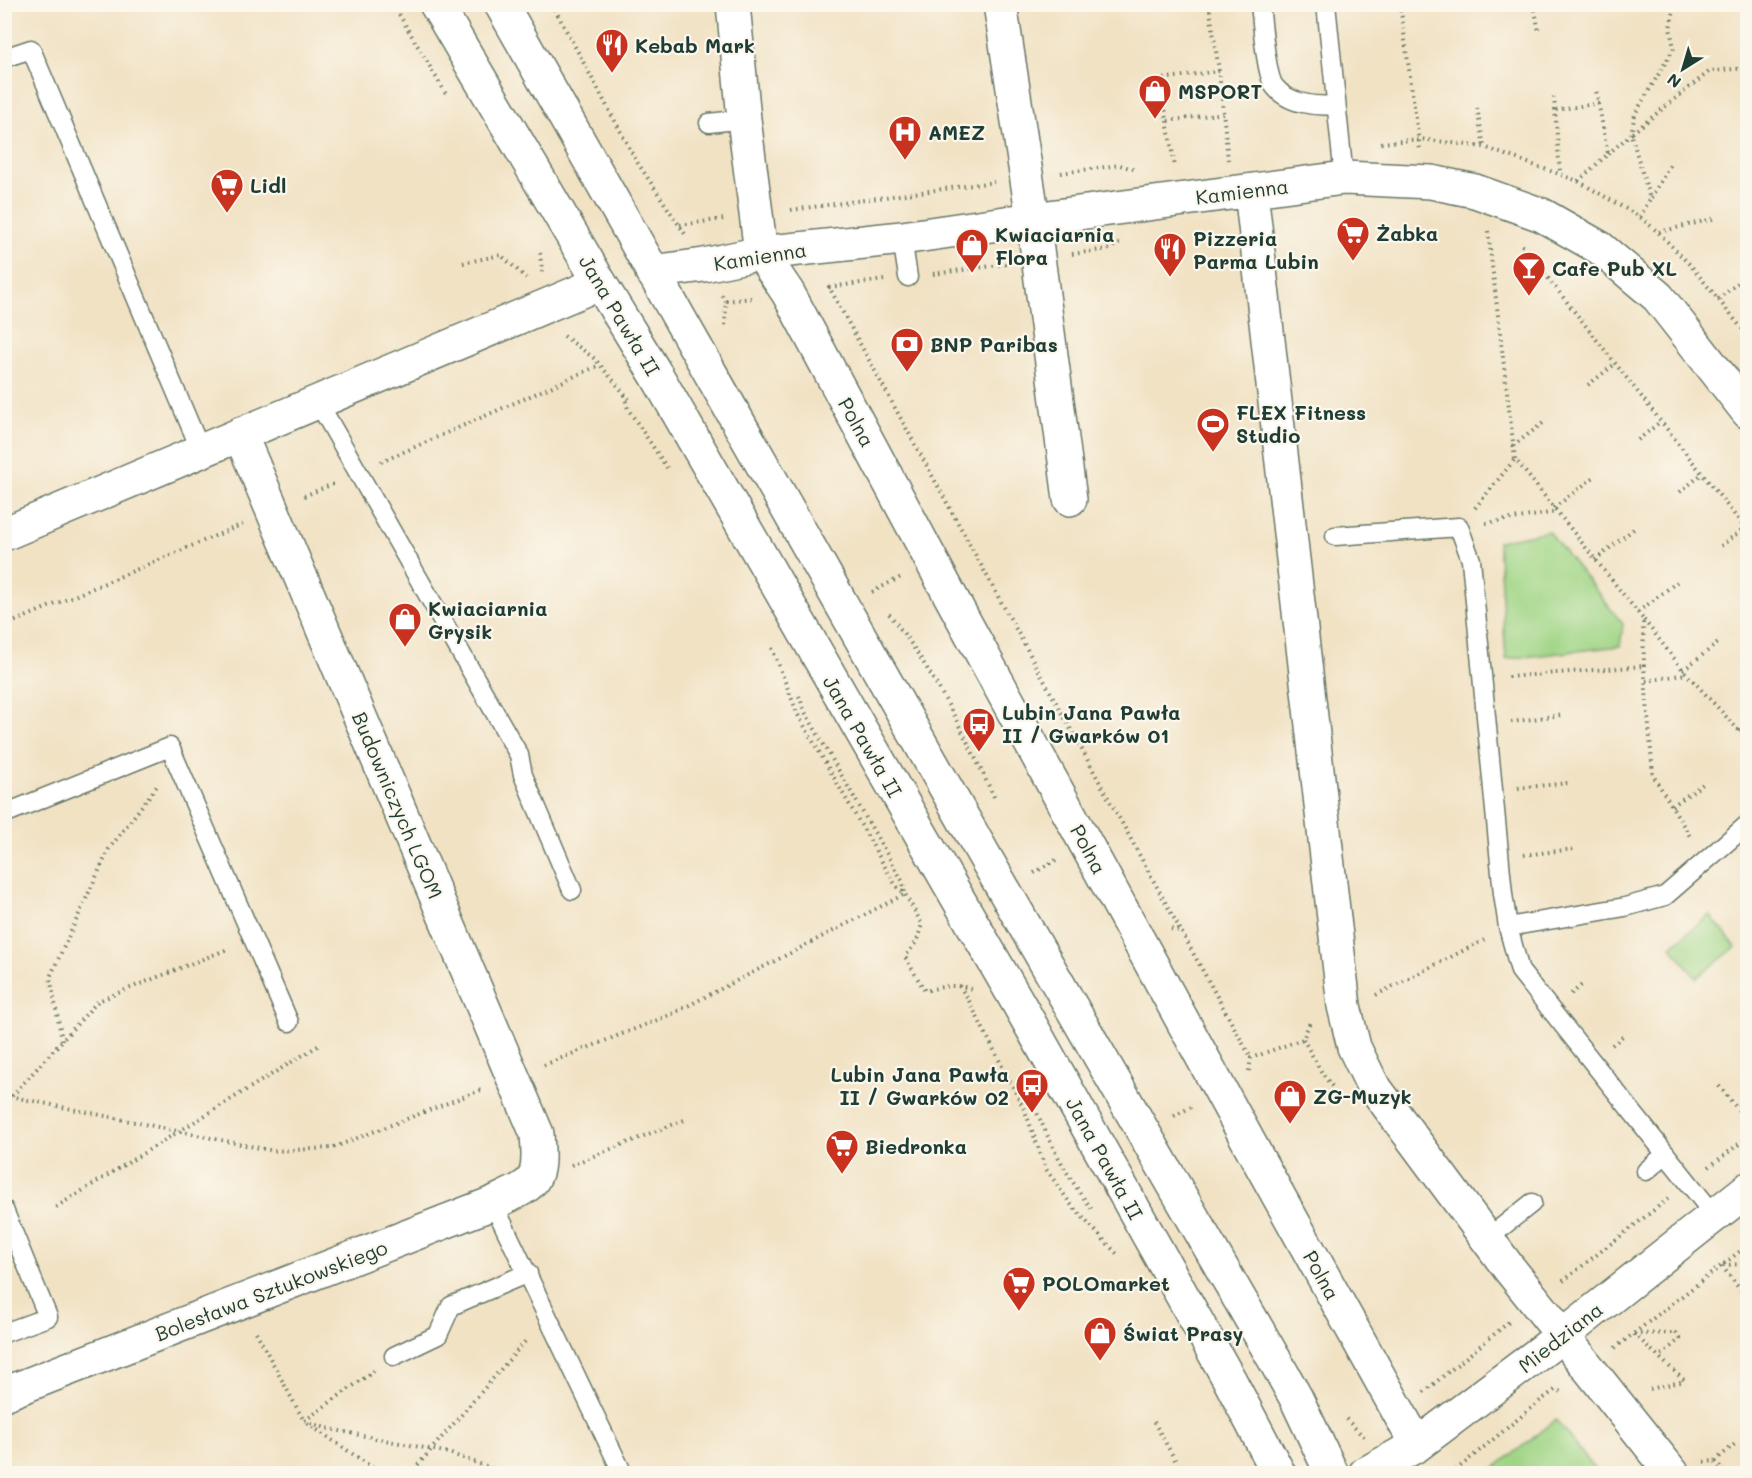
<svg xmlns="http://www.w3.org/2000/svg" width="1752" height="1478" font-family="Mali,sans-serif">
	<rect width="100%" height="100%" fill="#fbf7ec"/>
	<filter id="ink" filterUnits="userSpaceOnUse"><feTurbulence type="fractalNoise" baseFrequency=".0167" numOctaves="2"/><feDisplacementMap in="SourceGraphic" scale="12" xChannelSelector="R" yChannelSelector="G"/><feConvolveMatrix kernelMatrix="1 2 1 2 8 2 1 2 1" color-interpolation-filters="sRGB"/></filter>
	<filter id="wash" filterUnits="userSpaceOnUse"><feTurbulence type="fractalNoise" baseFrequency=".008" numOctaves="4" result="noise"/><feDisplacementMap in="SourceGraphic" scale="24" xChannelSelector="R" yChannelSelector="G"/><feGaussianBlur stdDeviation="1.35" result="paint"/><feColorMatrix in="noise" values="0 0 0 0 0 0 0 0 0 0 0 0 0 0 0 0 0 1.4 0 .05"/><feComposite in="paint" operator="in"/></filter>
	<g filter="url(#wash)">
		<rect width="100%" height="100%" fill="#f1e2c4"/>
		<path fill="#a0d586" stroke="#60895d" stroke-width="1.5" d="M1548,531L1623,624L1620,646L1506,659L1498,541Z
			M1710,915L1736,947L1696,978L1671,946Z
			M1556,1420L1598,1473H1488Z"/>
	</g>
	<g filter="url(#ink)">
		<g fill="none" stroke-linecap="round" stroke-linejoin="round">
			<g stroke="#687766" stroke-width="21">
				<path id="lane" d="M1260,4C1262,21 1266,77 1275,87C1288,104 1317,107 1336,105
					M1326,4L1344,178
					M4,58L31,49L201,451
					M709,123L744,119
					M902,238L908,277
					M318,402L519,755L523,775L572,890
					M1335,536L1459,527L1471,560L1503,894L1508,927L1520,971L1715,1216
					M4,814L170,747L289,1022
					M1508,927L1625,907L1665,896L1748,824
					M1646,1171L1666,1154
					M493,1203L623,1474
					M4,1210L48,1317L4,1333
					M1488,1238L1532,1203
					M394,1356L438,1335L451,1306L528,1273"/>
			</g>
			<g stroke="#687766" stroke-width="36">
				<path id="street" d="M733,4L744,119L761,253L788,293L951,597L1258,1159L1417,1445
					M1000,4L1033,219L1070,499
					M1251,191L1344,1006L1354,1047L1372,1084L1508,1267L1673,1474
					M652,272L704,265L761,253L902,238L1033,219L1344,178L1431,182L1475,191L1542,215L1600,248L1658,297L1748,412
					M4,534L600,283
					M4,1394L493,1203C536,1183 541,1184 537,1134L240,434
					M1365,1474L1417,1445L1562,1336L1748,1189"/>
			</g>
			<g stroke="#687766" stroke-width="36">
				<path id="secondary" d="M436,4L600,283L657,376L1021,1008L1229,1379L1279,1474
					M501,4L985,857L1273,1357L1296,1398L1332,1474"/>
			</g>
			<path stroke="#687766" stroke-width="4" stroke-dasharray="1.5 4.5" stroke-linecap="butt" d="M393,4L446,94
				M552,4L637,162L685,234
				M1209,4L1219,71L1228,160
				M1400,4L1420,149
				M1534,4L1539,33
				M1219,71L1161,79L1167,121L1224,113
				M1554,97L1560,173
				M1477,108L1484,147
				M1556,110L1599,103
				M1167,121L1175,167
				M1381,143L1420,139L1484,147L1578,181L1640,217L1658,232L1692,267L1748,336
				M1608,154L1631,134L1635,114L1674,48L1670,28L1675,4
				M1061,173L1120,165L1136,170
				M1578,181L1608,154L1596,90
				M1651,198L1670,165
				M791,210L994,182
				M1640,217L1650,199L1631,134L1710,71L1748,68
				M680,225L724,219
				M1488,231L1515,459L1643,619L1644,666L1653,775L1691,838
				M1659,232L1713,219
				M1522,245L1748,532
				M540,253L542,272
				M1072,254L1109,249L1120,243
				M463,263L501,255L526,278
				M933,274L1006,264
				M829,287L884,280
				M828,288L829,287L1181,931
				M722,295L726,301L725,328
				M1718,299L1748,275
				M726,301L752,298
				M564,336L595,359L629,399
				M1588,385L1615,364
				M624,395L628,409L667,468
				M1638,440L1660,422
				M1513,446L1543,423
				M381,462L600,365
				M1680,492L1702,474
				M304,496L333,484
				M1475,508L1515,459
				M1554,508L1594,477
				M1486,523L1557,512
				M1721,546L1744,528
				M1595,560L1635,528
				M872,592L903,576
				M1638,612L1677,582
				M889,614C933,669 964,734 994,797
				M1644,620L1683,670L1745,737L1748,752
				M4,626L243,524
				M772,648L798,715L896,886L905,894L922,924L917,941L905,957L925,991C941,987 955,983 971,989
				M1683,670L1718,643
				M1508,677L1644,666
				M1646,681L1686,674
				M1511,722L1561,715
				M1738,730L1748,723
				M1518,788L1568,783
				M1672,806L1706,782
				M1524,855L1574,849
				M1034,873L1056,860
				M1171,929L1181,931L1251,1058
				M959,986L967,997L1025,1111L1046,1169L1072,1206L1119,1256
				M1571,994L1584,983
				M1376,995L1484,940
				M1303,1039L1322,1073L1334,1089
				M62,1040L50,977L109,849L157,786
				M1612,1045L1625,1034
				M544,1065L670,1015L905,894L903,882L805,712L799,696
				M1249,1071L1251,1058L1303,1039L1311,1020
				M1719,1086L1748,1122
				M4,1095L274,1151L332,1148L481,1090
				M12,1096L98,1001L228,949
				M1035,1108C1050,1143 1068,1179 1092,1209
				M1174,1116L1191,1107
				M571,1165L684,1120
				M1709,1167L1748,1137
				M56,1207L321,1044
				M1723,1265L1744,1264L1748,1266
				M1722,1266L1745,1296L1748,1291
				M1563,1281L1668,1199
				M256,1332L304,1421L330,1429L449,1453L507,1474
				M1634,1334L1676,1333L1680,1339L1659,1357
				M1634,1334L1685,1381
				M1615,1348L1748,1245
				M374,1371L304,1421L382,1474
				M1650,1389L1685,1381
				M1424,1392L1509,1322
				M1346,1419L1364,1437
				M1154,1422L1183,1474
				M1715,1461L1736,1443
				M1704,1462L1715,1461L1725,1474
				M410,1474L528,1338
				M1451,1474L1540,1401L1555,1390L1562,1392"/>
			<use href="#lane" stroke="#fff" stroke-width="18"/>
			<use href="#street" stroke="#fff" stroke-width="33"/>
			<use href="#secondary" stroke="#fff" stroke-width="33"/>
		</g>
	</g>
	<defs>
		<g id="restaurant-pin" transform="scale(1.725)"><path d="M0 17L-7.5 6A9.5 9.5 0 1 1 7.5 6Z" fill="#c8321e" stroke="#fbf7ec"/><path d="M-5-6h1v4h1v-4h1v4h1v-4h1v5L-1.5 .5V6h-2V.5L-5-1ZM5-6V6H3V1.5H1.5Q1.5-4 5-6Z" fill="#fff"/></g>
		<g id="shop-pin" transform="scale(1.725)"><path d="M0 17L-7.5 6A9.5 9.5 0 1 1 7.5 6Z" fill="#c8321e" stroke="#fbf7ec"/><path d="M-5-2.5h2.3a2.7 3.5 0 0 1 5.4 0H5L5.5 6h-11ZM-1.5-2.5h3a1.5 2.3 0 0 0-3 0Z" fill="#fff"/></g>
		<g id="hospital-pin" transform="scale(1.725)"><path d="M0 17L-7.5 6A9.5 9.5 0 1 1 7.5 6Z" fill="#c8321e" stroke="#fbf7ec"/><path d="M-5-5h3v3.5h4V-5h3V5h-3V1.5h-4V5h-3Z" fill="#fff"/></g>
		<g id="supermarket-pin" transform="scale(1.725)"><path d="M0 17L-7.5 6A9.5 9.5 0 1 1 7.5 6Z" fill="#c8321e" stroke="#fbf7ec"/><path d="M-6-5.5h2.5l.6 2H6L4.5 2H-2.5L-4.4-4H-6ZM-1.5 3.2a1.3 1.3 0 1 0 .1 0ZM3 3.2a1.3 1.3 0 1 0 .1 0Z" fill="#fff"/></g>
		<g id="bar-pin" transform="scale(1.725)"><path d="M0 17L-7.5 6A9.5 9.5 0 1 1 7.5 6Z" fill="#c8321e" stroke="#fbf7ec"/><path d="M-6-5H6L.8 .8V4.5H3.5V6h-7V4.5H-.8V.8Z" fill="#fff"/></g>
		<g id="bank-pin" transform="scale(1.725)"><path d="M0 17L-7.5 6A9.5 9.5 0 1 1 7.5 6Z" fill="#c8321e" stroke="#fbf7ec"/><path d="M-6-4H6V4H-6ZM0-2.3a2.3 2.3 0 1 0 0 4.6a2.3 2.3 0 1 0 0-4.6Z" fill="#fff"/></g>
		<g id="stadium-pin" transform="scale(1.725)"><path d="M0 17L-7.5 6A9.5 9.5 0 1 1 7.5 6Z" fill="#c8321e" stroke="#fbf7ec"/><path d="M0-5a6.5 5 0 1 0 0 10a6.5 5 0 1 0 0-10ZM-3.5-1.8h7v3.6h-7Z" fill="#fff"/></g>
		<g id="bus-pin" transform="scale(1.725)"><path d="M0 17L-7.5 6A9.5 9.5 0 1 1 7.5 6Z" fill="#c8321e" stroke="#fbf7ec"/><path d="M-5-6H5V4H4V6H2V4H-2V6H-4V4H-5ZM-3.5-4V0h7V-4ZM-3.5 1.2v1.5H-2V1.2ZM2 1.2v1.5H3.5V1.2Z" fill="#fff"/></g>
	</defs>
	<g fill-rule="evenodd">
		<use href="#restaurant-pin" x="612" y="45"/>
		<use href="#shop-pin" x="1155" y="91"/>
		<use href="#hospital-pin" x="905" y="132"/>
		<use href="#supermarket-pin" x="227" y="185"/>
		<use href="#supermarket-pin" x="1353" y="233"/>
		<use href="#shop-pin" x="972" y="245"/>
		<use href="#restaurant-pin" x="1170" y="249"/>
		<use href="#bar-pin" x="1529" y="268"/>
		<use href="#bank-pin" x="907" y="344"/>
		<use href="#stadium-pin" x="1213" y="424"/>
		<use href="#shop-pin" x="405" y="619"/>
		<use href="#bus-pin" x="979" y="724"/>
		<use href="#bus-pin" x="1032" y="1085"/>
		<use href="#shop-pin" x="1290" y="1096"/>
		<use href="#supermarket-pin" x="842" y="1146"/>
		<use href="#supermarket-pin" x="1019" y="1283"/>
		<use href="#shop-pin" x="1100" y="1333"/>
	</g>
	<g text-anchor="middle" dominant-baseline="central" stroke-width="4.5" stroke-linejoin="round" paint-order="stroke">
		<g font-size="20" font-weight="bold" fill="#1f3d34" stroke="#fbf7ec" text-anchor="start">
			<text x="635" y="45">Kebab Mark</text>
			<text x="1178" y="91">MSPORT</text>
			<text x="928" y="132">AMEZ</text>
			<text x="250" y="185">Lidl</text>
			<text x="1376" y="233">Żabka</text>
			<text x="995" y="234">Kwiaciarnia<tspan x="995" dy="23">Flora</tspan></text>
			<text x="1193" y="238">Pizzeria<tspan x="1193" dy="23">Parma Lubin</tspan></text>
			<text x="1552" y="268">Cafe Pub XL</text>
			<text x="930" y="344">BNP Paribas</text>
			<text x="1236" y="412">FLEX Fitness<tspan x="1236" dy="23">Studio</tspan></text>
			<text x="428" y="608">Kwiaciarnia<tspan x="428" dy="23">Grysik</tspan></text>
			<text x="1002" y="712">Lubin Jana Pawła<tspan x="1002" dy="23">II / Gwarków 01</tspan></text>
			<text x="1009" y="1074" text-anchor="end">Lubin Jana Pawła<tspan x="1009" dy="23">II / Gwarków 02</tspan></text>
			<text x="1313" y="1096">ZG-Muzyk</text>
			<text x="865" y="1146">Biedronka</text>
			<text x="1042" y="1283">POLOmarket</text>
			<text x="1123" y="1333">Świat Prasy</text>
		</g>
		<g font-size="20" fill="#1f3d34" stroke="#fbf7ec">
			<text transform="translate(1242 191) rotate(-7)">Kamienna</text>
			<text transform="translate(760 256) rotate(-9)">Kamienna</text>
			<text transform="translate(620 315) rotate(59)">Jana Pawła II</text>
			<text transform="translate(857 422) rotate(61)">Polna</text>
			<text transform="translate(863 736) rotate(60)">Jana Pawła II</text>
			<text transform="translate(398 805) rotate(67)">Budowniczych LGOM</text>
			<text transform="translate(1089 849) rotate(62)">Polna</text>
			<text transform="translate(1105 1158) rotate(61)">Jana Pawła II</text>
			<text transform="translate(1322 1275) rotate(61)">Polna</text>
			<text transform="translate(271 1290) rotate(-21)">Bolesława Sztukowskiego</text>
			<text transform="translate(1560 1337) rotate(-38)">Miedziana</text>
		</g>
	</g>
	<rect width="1752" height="1478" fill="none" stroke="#fbf7ec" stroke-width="24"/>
	<g transform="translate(1683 69) rotate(217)" stroke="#fbf7ec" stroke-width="4.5" paint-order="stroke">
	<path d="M0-4.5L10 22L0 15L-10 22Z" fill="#1f3d34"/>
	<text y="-9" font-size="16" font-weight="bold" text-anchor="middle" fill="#1f3d34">N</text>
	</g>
</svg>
